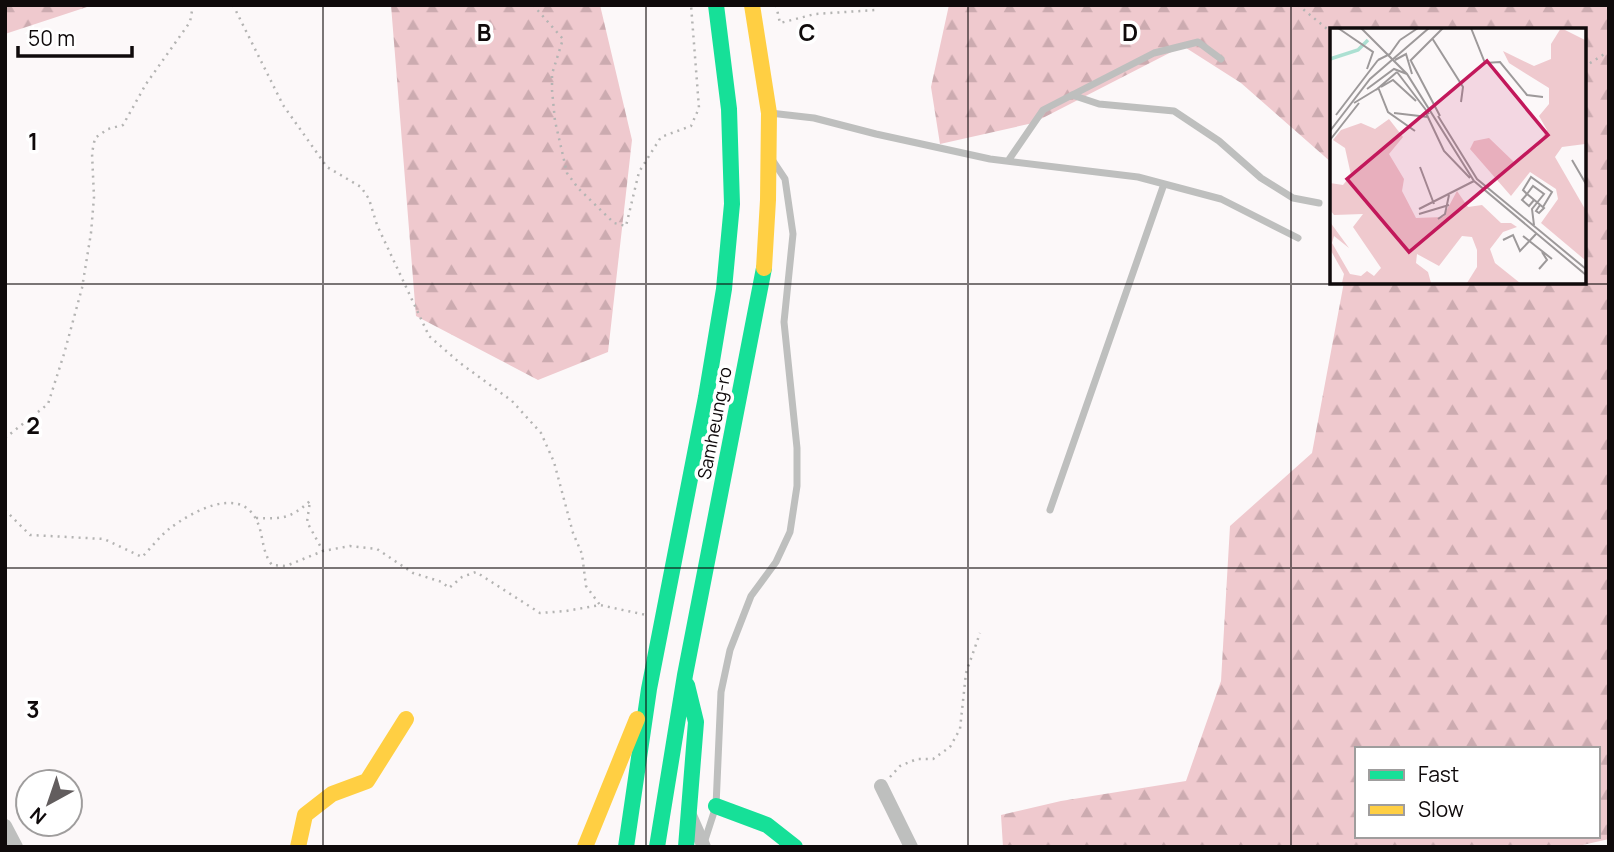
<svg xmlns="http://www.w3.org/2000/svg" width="1614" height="852" font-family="Manrope,sans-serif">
	<defs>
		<pattern id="forest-firs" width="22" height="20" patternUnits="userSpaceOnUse" patternTransform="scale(1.75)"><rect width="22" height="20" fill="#efc9ce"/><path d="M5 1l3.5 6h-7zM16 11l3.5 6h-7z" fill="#ccabb0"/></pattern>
	</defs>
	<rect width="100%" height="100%" fill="#fcf8f9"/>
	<path fill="url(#forest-firs)" fill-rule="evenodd" d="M5,5H93L5,34Z
		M391,5H600L632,140L608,352L538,380L416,316Z
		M949,5H1609V839L1574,847H1003L1001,815L1061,801L1186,781L1221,681L1230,526L1312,453L1344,282H1584V30H1332V163L1241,83L1183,46L1033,123L940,144L931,87ZM1357,749H1598V836H1357Z"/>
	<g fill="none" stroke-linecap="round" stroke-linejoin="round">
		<path stroke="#b4b4b3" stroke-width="2.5" stroke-dasharray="2 5" stroke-linecap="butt" d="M233,5L283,105L327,167L361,187L369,199L377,225L429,336L460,363L512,401L541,433L554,462L573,533L582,554L586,586L600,605
			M533,5L563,39L552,74V90L555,121L567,173L578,188L614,223L626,226L639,172L661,137L691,126L699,108L691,5
			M776,5L780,23L815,14L876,10L875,5
			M1298,5L1332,33
			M1584,67L1609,51
			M5,438L48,404L64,354L82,288L91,233L94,197L92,153L95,138L108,129L123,125L146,84L190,22L193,5
			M5,510L30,535L104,539L142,557C151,548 159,537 169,529C190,513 238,485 256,519C264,534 261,551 272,565L286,566L323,551L350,546L377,549L413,573L442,582L449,588L462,577L476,572L540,613L566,611L600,605L646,615
			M256,518C282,519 290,519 310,501L307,522L323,551
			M890,777L900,766L917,759H933L950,747L960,729L966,673L980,633"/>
		<path stroke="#bebfbe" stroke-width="7" d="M1072,95L1099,104L1174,111L1219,141L1261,178L1293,198L1319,203
			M770,113L814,118L876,134L990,159L1138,177L1221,199L1298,238
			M1008,161L1043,110L1154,53L1198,42L1221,59
			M1050,510L1164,184
			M704,843L716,806L721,692L730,650L751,596L776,562L790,532L797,486V448L784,322L793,234L785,179L773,161"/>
		<path stroke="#bebfbe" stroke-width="14" d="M881,786L911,847
			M689,813L704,847
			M5,826L16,847"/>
		<path stroke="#16e098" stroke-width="16" d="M716,806L767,825L795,847
			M626,847L649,689L706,397L724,289L732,204L729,109L716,5
			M657,847L685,675L764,268
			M686,847L696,722L687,685"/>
		<path stroke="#ffcf43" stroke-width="16" d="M752,5L769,113L768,200L764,268
			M298,847L305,815L332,794L367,781L406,719
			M585,847L637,719"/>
	</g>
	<path fill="none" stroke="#0f0a0b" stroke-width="2" stroke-opacity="0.55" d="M323,5V847M646,5V847M968,5V847M1291,5V847M5,284H1609M5,568H1609"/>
	<g text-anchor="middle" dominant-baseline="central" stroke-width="7" stroke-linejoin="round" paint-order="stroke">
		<g font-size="18" fill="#0f0a0b" stroke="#fff">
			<text transform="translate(714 423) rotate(-79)">Samheung-ro</text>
		</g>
	</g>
	<g transform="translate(1330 28)">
		<rect width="256" height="256" fill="#fcf8f9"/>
		<path d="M231,0L255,12V116L232,119L225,129L255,181V232L211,195L228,171L226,161L200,144L181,168L140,121L144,113L159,110L185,135L207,119L217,102L209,88L219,76V60L179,35L173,23L204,38L221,31V16ZM59,91L73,109L59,126L74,151L72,163L86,190L113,189L127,163L138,179L152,177L171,195H181L187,199L173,204L160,221L165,235L190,255H137L147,239V222L142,209L132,208L109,238L87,226L86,235L98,244L101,255H12L14,246L0,221V194L19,220L4,208L2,215L20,246L31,248L37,243L44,248L51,240L23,199L33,186L4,187L0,182V155L13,157L21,147L15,120L3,112L11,102L31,95L45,101Z" fill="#efc9ce"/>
		<path fill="none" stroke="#ace0d2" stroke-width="3.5" d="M0,31L28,22L38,12"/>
		<path fill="none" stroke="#9d999a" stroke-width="2" d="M8,0L43,24L37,41M31,0L77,46L144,153L256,247M141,0L155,35L170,34L197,67L213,69M102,10L133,59L131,74M70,12L88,0M48,32L60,26L70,12M65,32L76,26L82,46M80,33L113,0M81,33L110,88M67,44L99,86M48,59L58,84L85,103M51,59L63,52L86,73M37,61L64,41L77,46M46,62L67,44M24,75L47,61M64,85L98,89M96,85L114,123L140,150M6,87L48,32M108,88L147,151L256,241M0,103L40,51L99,0M0,112L29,75M242,132L256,156M90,139L104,176M204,172L199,178L192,172L197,166L214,180L209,185L206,183L210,177M89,181L144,153M89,186L119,177M108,191L115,186L119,167M204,197L202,181L214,166L203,158L197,166L193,162L201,149L222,164L213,179M193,208L222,231M173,212L183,207L190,223L206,206M209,241L217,232L212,224"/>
		<path fill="#c2185b" fill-opacity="0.15" stroke="#c2185b" stroke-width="3.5" d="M157,33L218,107L79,224L17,151Z"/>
		<rect width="256" height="256" fill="none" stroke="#0f0a0b" stroke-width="3.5"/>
	</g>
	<g font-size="23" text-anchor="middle" font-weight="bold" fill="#0f0a0b" stroke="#fff" stroke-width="7" stroke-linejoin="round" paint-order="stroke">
		<text x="484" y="41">B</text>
		<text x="807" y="41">C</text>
		<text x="1130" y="41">D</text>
		<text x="33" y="150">1</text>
		<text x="33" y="434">2</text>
		<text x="33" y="718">3</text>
	</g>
	<rect width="1614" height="852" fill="none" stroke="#0f0a0b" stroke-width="14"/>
	<rect x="1355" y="747" width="245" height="91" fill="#ffffff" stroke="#9f9d9d" stroke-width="2"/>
	<rect x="1369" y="770" width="35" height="10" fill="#16e098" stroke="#9f9d9d" stroke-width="2"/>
	<text x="1418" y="782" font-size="21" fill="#0f0a0b">Fast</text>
	<rect x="1369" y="805" width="35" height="10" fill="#ffcf43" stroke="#9f9d9d" stroke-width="2"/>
	<text x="1418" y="817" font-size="21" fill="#0f0a0b">Slow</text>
	<g transform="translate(49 803) rotate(220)"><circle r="33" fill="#ffffff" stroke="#9f9d9d" stroke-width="2"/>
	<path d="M0-5L12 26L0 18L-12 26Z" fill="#625d5e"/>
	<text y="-10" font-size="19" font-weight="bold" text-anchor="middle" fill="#0f0a0b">N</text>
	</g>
	<path d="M18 46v10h114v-10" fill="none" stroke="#0f0a0b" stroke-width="3.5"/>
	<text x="28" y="46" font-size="21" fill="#0f0a0b" stroke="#ffffff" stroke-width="5" paint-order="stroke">50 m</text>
</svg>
